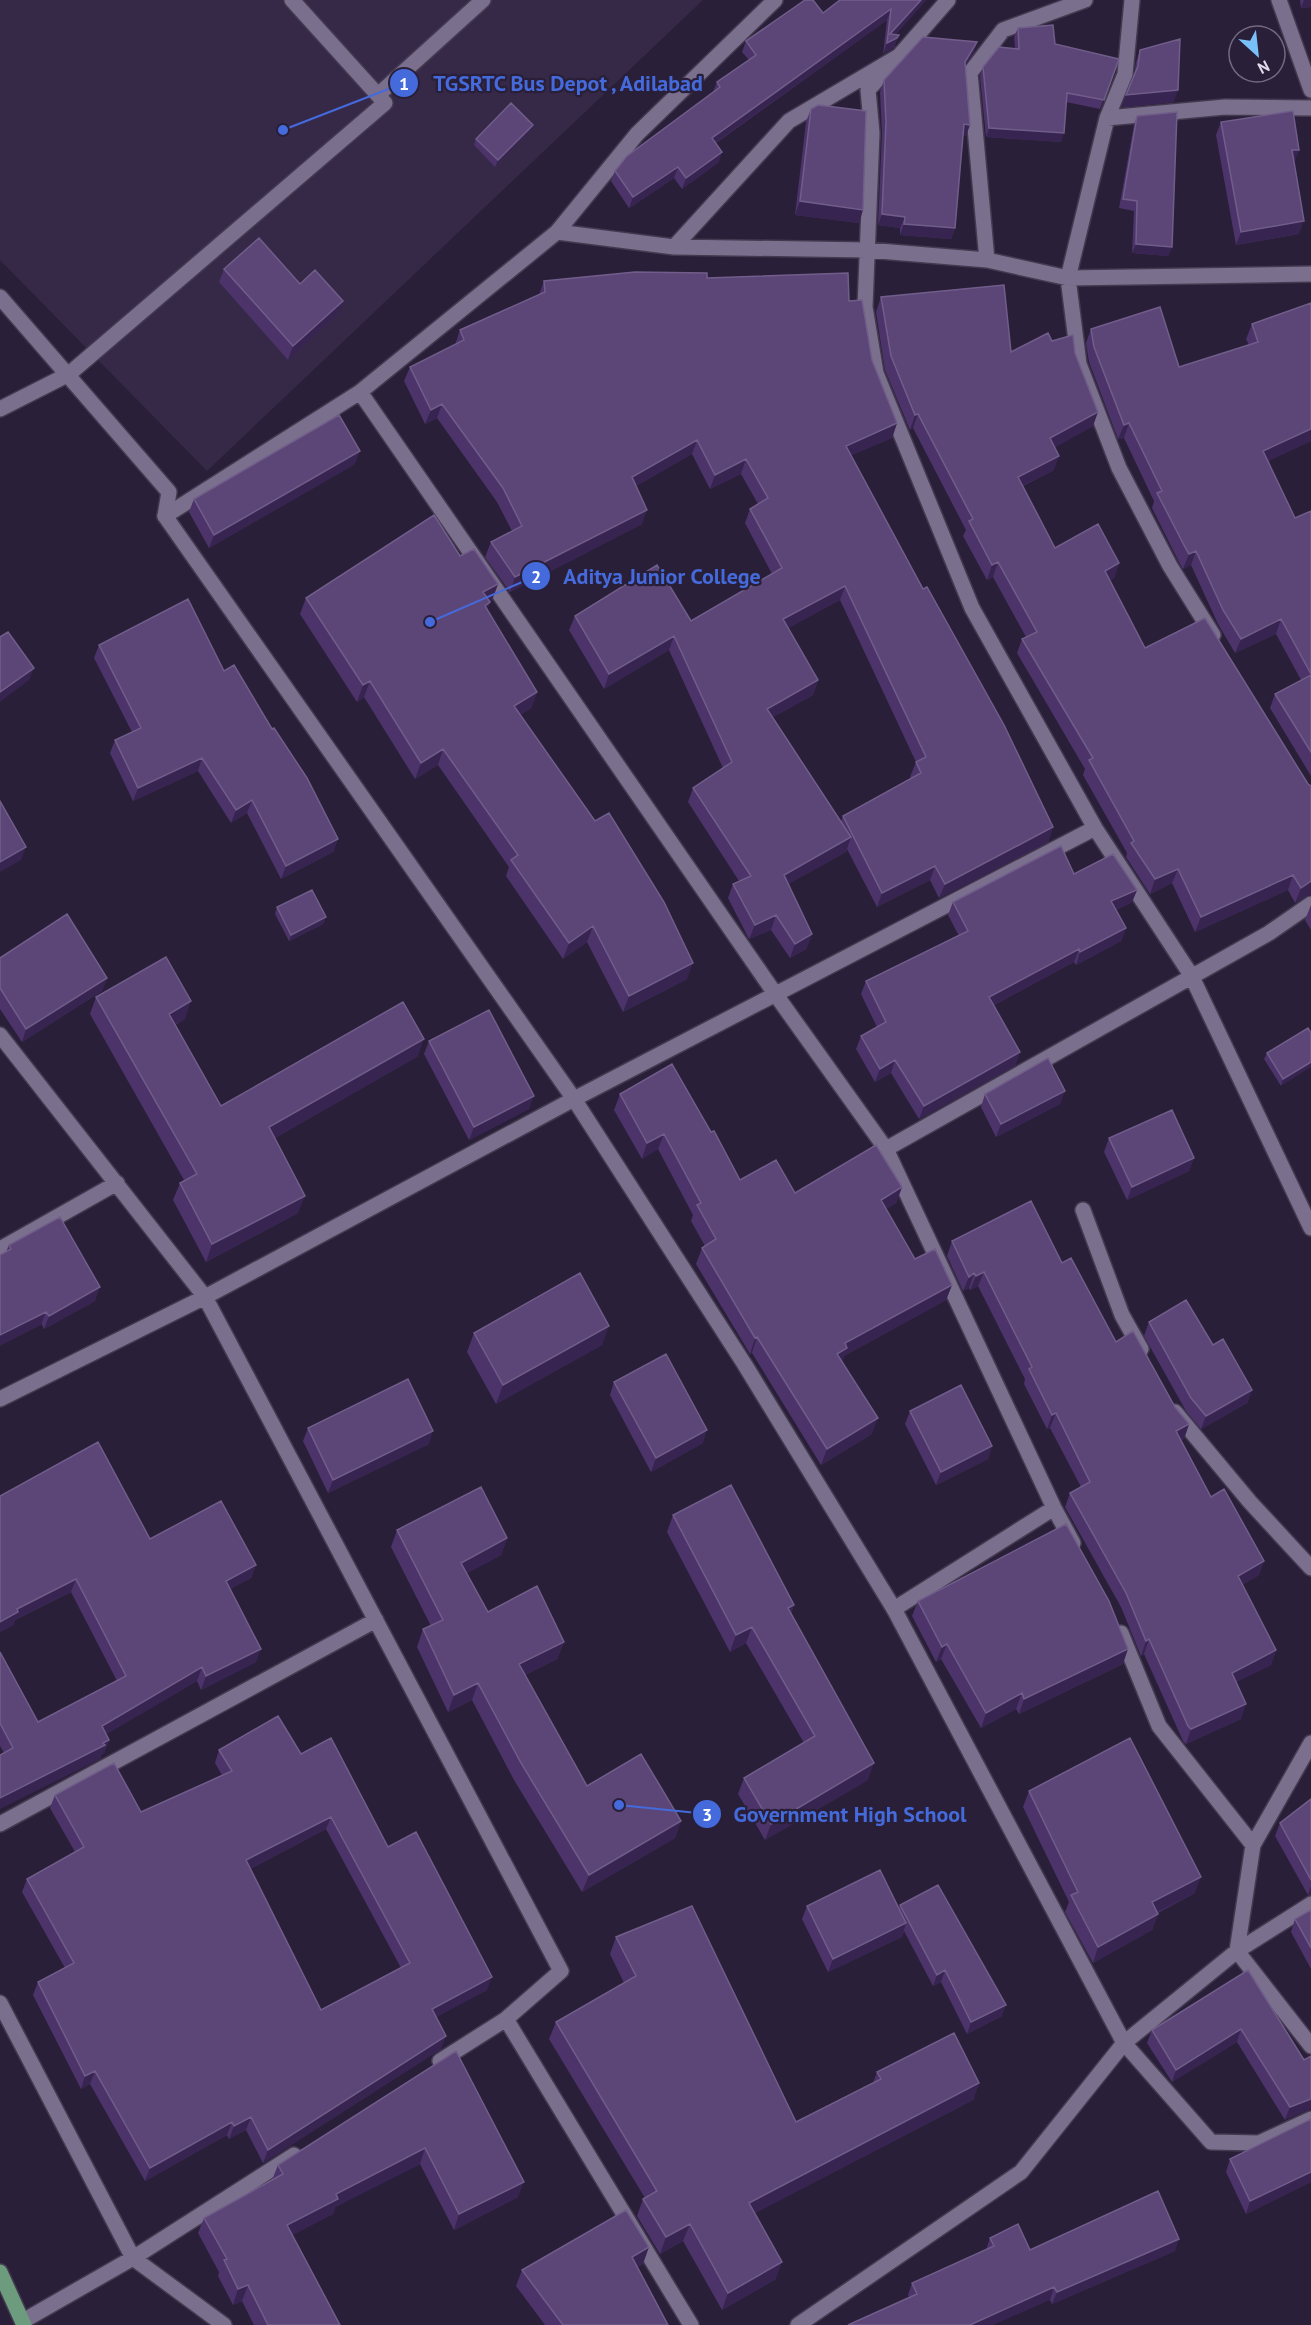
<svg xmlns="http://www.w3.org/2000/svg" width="1311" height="2325" font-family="'PT Sans',sans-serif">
	<rect width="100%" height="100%" fill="#291f38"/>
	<path fill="#362948" d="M0,0H703L207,471L0,260Z"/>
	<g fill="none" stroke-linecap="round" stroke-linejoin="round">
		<g stroke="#433a50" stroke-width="18">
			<path id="lane" d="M378,95L483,0
				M0,409L69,374L385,103L292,0"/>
		</g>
		<g stroke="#433a50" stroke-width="18">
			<path id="street" d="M1132,0L1125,74L1107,118L1068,278L1079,364L1119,468L1170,566L1213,635
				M1279,0L1311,90
				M899,56L868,90L872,133L865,307L876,373L972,608L1095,828L1191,975L1311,1228
				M1107,118L1225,107L1311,108
				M557,232L637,134L775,0
				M674,247L789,121L899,56L948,0
				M987,260L970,73L1003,30L1085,0
				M360,392L776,995L886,1149L1054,1508L1073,1543
				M165,516L360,392L557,232L674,247L867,250L987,260L1068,278L1311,274
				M0,1035L205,1297L561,1971L506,2019L691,2325
				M886,1149L1269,933L1311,904
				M1083,1210L1122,1315L1141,1349
				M0,1249L117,1183
				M0,1399L205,1297L574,1099L1095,828
				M1175,1412L1250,1502L1311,1568
				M894,1609L1054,1508
				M1121,1633L1159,1726L1253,1845
				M1311,1743L1253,1845L1237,1951L1311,2046
				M0,1824L376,1620
				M0,2003L133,2258L224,2325
				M1124,2043L1211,2142L1259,2143L1311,2119
				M440,2061L506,2019
				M23,2321L133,2258L294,2155
				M798,2325L1021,2172L1124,2043L1237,1951L1311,1904"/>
		</g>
		<g stroke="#433a50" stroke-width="18">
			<path id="secondary" d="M0,297L169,492L165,516L574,1099L745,1365L894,1609L1124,2043"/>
		</g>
		<g stroke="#433a50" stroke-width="18">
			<path id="primary" d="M0,2272L24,2325"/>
		</g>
		<use href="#lane" stroke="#7a6f8d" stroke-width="15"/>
		<use href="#street" stroke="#7a6f8d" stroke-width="15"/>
		<use href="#secondary" stroke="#7a6f8d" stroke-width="15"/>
		<use href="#primary" stroke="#6c9b7d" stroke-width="15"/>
	</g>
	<path fill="#4c346a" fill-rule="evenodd" d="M840,0H926L895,35V46L893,48L883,54L887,20L716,143L719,162L682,189L674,178L629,208L611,181L615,171L713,92L717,82L749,60L742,52L746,41L823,13Z
		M1300,0H1311V7L1301,8Z
		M1018,28L1055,44L1119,59L1100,109L1066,102L1061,142L986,137L980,76L983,67L1015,48L1014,37Z
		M977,42L973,54L965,66L966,136H963L955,228L951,239L900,235V228L878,225L882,133L880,92L884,80Z
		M1140,50L1174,102L1122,107L1134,76L1136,62Z
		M811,109L859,223L795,215L806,122Z
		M1137,116L1172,247L1168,256L1132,253L1134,211L1119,208L1134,125Z
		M1221,122L1299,150L1294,162L1299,234L1236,245L1216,135Z
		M530,131L495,167L474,145L476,139Z
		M224,269L300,284L338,314L288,360L219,282Z
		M707,278L849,301L897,423L892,438L851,455L1053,827L1048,842L939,898L930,880L877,907L847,849L846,852L788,884L812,934L806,949L790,958L771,930L749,939L728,898L733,884L739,881L688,802L693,788L723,768L669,650L604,689L569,630L575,616L691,621L772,574L745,523L750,509L758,504L741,474L710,489L692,454L636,486L642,524L510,592L485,557L491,542L512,531L497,502L437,418L425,424L404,381L410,367L455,345L460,330L539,295L544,281ZM840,600L916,762L910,777L911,778L843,816L841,821L773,717L813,695L818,680L788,628Z
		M881,297L1011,352L1052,341L1075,353L1093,426L1055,447L1054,470L1023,486L1055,548L1119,563L1114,578L1110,580L1145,648L1306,896L1295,903L1288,890L1195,932L1172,883L1150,894L1126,857L1127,853L1083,775L1085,769L1017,653L1022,639L1026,637L993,577L987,580L963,536L966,530L913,428L910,430L885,370L876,312Z
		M1252,324L1311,441L1268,461L1295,518L1311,511V776L1270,708L1275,694L1301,680L1276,634L1235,653L1218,624L1191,565L1183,569L1180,564L1152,508L1154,501L1124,438L1118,439L1089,362L1086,343L1091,329L1179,367L1249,345L1246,339Z
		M355,464L209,548L189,512L194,499Z
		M460,556L498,584L492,600L490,602L487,610L537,692L531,708L520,715L687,979L623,1012L587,942L563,959L506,876L509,867L438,765L415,779L364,697L357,702L300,614L306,598Z
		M99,645L224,671L338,839L333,852L281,879L247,813L231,823L198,771L133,801L110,753L115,740L132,732L94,658Z
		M1074,874L1137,890L1132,902L1116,910L1126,928L1121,941L1076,965L1074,962L994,1005L1016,1065L919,1119L891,1073L875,1082L856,1049L861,1036L877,1027L861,994L866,981L959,936L948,915L953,902Z
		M1311,905V930L1305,920Z
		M277,907L326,917L323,924L289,941L275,914Z
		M0,958L107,978L102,991L22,1042L0,1009Z
		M96,997L185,1019L175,1025L221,1106L418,1056L275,1138L298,1213L206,1262L173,1200L180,1183L184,1180L90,1014Z
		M1308,1028L1281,1086L1264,1059L1267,1053Z
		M429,1041L529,1109L469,1140L424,1054Z
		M1065,1091L1060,1104L996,1137L981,1107L985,1094Z
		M620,1094L711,1132L740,1180L795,1193L902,1187L896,1203L886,1209L915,1259L952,1285L946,1300L844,1356L842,1362L872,1434L821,1465L752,1353L750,1354L696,1264L702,1248L705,1246L691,1221L693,1215L658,1149L642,1159L614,1110Z
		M1109,1138L1194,1158L1189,1171L1127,1200L1104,1152Z
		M952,1241L1062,1263L1116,1342L1189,1424L1184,1439L1181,1440L1211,1497L1264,1561L1259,1575L1242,1585L1276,1650L1271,1665L1236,1682L1241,1719L1186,1744L1183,1741L1144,1654L1141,1656L1121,1607L1065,1507L1070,1493L1081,1487L1050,1428L1047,1429L1024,1384L1025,1379L978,1286L970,1290L969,1288L963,1291L947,1256Z
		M9,1245L95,1301L44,1329L6,1252Z
		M1149,1322L1213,1345L1252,1390L1247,1403L1201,1429L1186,1411L1144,1336Z
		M474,1333L602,1345L496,1404L467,1352Z
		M614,1382L703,1443L651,1472L610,1395Z
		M910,1411L992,1446L988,1459L936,1485L905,1424Z
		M308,1428L429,1444L328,1493L303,1441Z
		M0,1496L150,1539L256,1565L251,1578L230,1589L256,1662L201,1690L197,1681L106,1734L109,1740L104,1753L101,1755L100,1759L4,1753L0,1746V1652L38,1722L117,1681L71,1592L15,1620L13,1625L0,1632Z
		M673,1515L794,1605L791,1613L868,1780L765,1840L738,1794L744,1778L804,1743L746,1643L730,1652L667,1532Z
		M397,1530L507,1538L501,1555L467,1573L488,1612L564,1642L557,1659L525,1675L587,1786L681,1821L675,1838L582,1892L514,1780L472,1700L448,1712L417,1647L423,1629L431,1626L391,1547Z
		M918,1601L1123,1664L1019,1714L1016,1709L981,1728L941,1659L936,1662L912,1616Z
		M219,1750L301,1754L388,1847L487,1990L436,2017L441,2049L263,2163L246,2130L229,2139L227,2135L145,2181L90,2084L81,2089L33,1995L38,1982L65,1968L22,1892L27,1879L75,1852L50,1808L55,1795L141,1812L222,1775L215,1763ZM326,1829L401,1968L321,2010L250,1869Z
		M1029,1791L1195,1893L1158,1913V1914L1152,1930L1093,1963L1065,1912L1069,1902L1023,1807Z
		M1311,1799V1895H1308L1275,1836L1280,1823Z
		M900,1905L1002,2016L967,2034L941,1982L933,1986L904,1931L902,1937L828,1972L802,1919L807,1906L899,1908Z
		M1311,1910V1969L1291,1932L1295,1919Z
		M616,1937L796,2122L873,2083L877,2072L979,2083L973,2100L755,2213L776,2279L722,2310L683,2241L660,2254L637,2216L643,2199L645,2198L549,2039L556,2022L624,1983L610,1954Z
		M1248,1970L1304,2060L1311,2056L1285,2120L1237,2042L1172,2082L1147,2043L1152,2030Z
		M456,2051L518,2197L454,2230L420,2164L335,2207L333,2214L292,2235L340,2325H254L242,2301L233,2305L218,2276L219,2272L198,2233L204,2218L272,2180L278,2165Z
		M1311,2119V2182L1246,2214L1226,2172L1230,2159Z
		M990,2238L1030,2250L1175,2251L1052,2304L1050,2300L909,2297L908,2295L912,2283L986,2250Z
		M643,2264L637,2267L668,2325H545L516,2286L522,2270Z"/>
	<path fill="#372450" d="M921,0H926L888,43L899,35L895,46L893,48L883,54L890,34Z
		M1304,0H1311V7L1301,8Z
		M891,9L887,20L708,148L712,138Z
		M977,42L973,54L960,73L965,62Z
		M1178,90L1174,102L1122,107L1126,95Z
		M964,124L970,125L966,136H960Z
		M533,125L530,131L495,167L498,160Z
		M989,128L1064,133L1061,142L986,137Z
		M1292,150H1299L1294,163Z
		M722,152L719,162L682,189L686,178Z
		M678,167L674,178L629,208L633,197Z
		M800,201L863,210L859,223L795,215Z
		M882,214L905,217L900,228L878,225Z
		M1304,221L1299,234L1236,245L1241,232Z
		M904,224L955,228L951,239L900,235Z
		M1136,244L1172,247L1168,256L1132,253Z
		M343,301L338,314L288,360L293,346Z
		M442,404L437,418L425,424L431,410Z
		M1098,412L1093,426L1045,453L1050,438Z
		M918,414L913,428L910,430L915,415Z
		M897,423L892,438L841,460L846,446Z
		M1129,423L1124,438L1118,439L1124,425Z
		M1311,429V441L1257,466L1263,451Z
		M697,440L692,454L626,492L632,477Z
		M360,451L355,464L209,548L214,535Z
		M1059,456L1054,470L1012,491L1018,477Z
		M746,459L741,474L710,489L715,475Z
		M647,510L642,524L510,592L515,577Z
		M1196,551L1191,565L1183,569L1189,554Z
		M998,562L993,577L987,580L992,565Z
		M1119,563L1114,578L1099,586L1105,571Z
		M498,584L492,600L477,608L483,592Z
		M845,586L840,600L778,634L783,619Z
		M490,602L484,619L485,606Z
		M1281,619L1276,634L1235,653L1241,639Z
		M674,636L669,650L604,689L609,674Z
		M34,668L29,680L0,702V692Z
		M818,680L813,695L762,723L767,709Z
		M370,681L364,697L357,702L363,685Z
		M537,692L531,708L508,722L514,706Z
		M443,749L438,765L415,779L421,763Z
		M202,758L198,771L133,801L138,788Z
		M252,800L247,813L231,823L236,810Z
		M1053,827L1048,842L939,898L945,884Z
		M851,837L846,852L779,889L784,875Z
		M338,839L333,852L281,879L286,866Z
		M26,847L21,860L0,872V862Z
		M935,866L930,880L877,907L882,893Z
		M1178,869L1172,883L1150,894L1155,879Z
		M1293,875L1288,890L1195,932L1201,917Z
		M1311,881V896H1306L1295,903L1301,888Z
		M1137,890L1132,902L1107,914L1111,901Z
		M776,915L771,930L749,939L755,925Z
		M326,917L323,924L289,941L291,935Z
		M593,926L587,942L563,959L569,943Z
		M1126,928L1121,941L1076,965L1080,952Z
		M812,934L806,949L790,958L795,944Z
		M1079,949L1074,962L984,1010L989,997Z
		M693,963L687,979L623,1012L629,996Z
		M107,978L102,991L22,1042L26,1029Z
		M191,1001L185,1019L162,1031L169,1014Z
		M424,1039L418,1056L263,1145L269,1127Z
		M1020,1052L1016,1065L919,1119L924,1106Z
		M895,1060L891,1073L875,1082L880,1069Z
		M1311,1062V1067L1281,1086L1283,1079Z
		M1065,1091L1060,1104L996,1137L1001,1124Z
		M534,1096L529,1109L469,1140L474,1127Z
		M664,1134L658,1149L642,1159L647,1143Z
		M1194,1158L1189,1171L1127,1200L1132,1187Z
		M902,1187L896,1203L875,1216L881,1200Z
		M305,1196L298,1213L206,1262L212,1244Z
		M984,1272L978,1286L970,1290L976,1276Z
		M974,1273L969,1288L963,1291L969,1277Z
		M952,1285L946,1300L844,1356L842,1363L837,1354L845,1343Z
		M100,1287L95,1301L44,1329L49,1316Z
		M46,1312L41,1325L0,1346V1335Z
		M609,1326L602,1345L496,1404L503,1385Z
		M757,1337L752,1353L750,1354L755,1338Z
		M1252,1390L1247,1403L1201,1429L1206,1416Z
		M1056,1413L1050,1428L1047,1429L1052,1415Z
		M878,1418L872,1434L821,1465L827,1449Z
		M1189,1424L1184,1439L1171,1446L1176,1431Z
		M707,1430L703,1443L651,1472L656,1458Z
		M433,1431L429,1444L328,1493L333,1480Z
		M992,1446L988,1459L936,1485L941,1472Z
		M507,1538L501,1555L455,1580L461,1563Z
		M1264,1561L1259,1575L1233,1590L1238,1576Z
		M256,1565L251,1578L221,1594L226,1581Z
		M76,1579L71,1592L15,1620L13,1625L0,1632V1622L17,1609Z
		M794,1605L788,1621V1608Z
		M752,1627L746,1643L730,1652L736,1635Z
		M1149,1639L1144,1654L1141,1656L1146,1641Z
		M564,1642L557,1659L513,1681L519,1664Z
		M947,1644L941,1659L936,1662L942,1647Z
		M261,1649L256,1662L201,1690L206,1676Z
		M1128,1649L1123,1664L1019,1714L1024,1699Z
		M1276,1650L1271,1665L1226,1687L1232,1673Z
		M202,1667L197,1681L97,1740L102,1726Z
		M478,1683L472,1700L448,1712L454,1695Z
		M1022,1693L1016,1709L981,1728L986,1713Z
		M1246,1704L1241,1719L1186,1744L1191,1729Z
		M109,1740L104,1753L101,1755L100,1759L0,1809V1798Z
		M874,1763L868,1780L765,1840L771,1824Z
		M331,1817L326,1829L242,1873L246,1860Z
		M681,1821L675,1838L582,1892L589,1875Z
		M1201,1877L1195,1893L1146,1918L1152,1902Z
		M1311,1886V1895H1308Z
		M1158,1914L1152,1930L1093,1963L1098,1947Z
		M906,1923L902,1937L828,1972L833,1959Z
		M945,1970L941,1982L933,1986L937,1975Z
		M492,1977L487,1990L427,2022L432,2009Z
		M1006,2005L1002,2016L967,2034L971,2022Z
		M1241,2029L1237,2042L1172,2082L1176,2070Z
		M446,2036L441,2049L263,2163L268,2150Z
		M95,2071L90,2084L81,2089L85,2076Z
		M979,2083L973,2100L742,2220L749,2203Z
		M1311,2099V2109L1285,2120L1290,2107Z
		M251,2117L246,2130L229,2139L234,2126Z
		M232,2122L227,2135L145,2181L150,2168Z
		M425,2148L420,2164L335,2207L333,2214L281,2241L287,2225L336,2194Z
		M1311,2172V2182L1246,2214L1250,2201Z
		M524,2182L518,2197L454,2230L459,2214Z
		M690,2224L683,2241L660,2254L666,2237Z
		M1179,2239L1175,2251L1052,2304L1057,2292Z
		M649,2247L643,2264L626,2273L632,2257Z
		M782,2262L776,2279L722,2310L728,2293Z
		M248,2285L242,2301L233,2305L238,2289Z
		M1054,2287L1050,2300L993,2325H970Z"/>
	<path fill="#5c4678" stroke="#715d8a" stroke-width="1.5" fill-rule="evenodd" d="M805,0H813L823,13L840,0H921L890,34L899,35L897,38L887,43L891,9L712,138L722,152L686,178L678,167L633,197L615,171L627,156L720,87L717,82L756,55L746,41Z
		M1053,25L1055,44L1119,59L1104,100L1067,93L1064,133L989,128L983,67L999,47L1019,49L1018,28Z
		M923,37L977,42L965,62L970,125L964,124L955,228L904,224L905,217L882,214L886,122L884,80Z
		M1180,39L1178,90L1126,95L1138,66L1140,50Z
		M511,103L533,125L498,160L476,139Z
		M818,105L866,111L863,210L800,201L811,109Z
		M1293,111L1299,150H1292L1304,221L1241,232L1221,122Z
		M1177,112L1172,247L1136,244L1137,201L1123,199L1137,116Z
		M259,238L300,284L315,270L343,301L293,346L224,269Z
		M635,272L707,273V278L848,273L849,301L862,300L872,360L897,423L846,446L923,589L927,587L1004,725L1053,827L945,884L935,866L882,893L843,816L921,773L916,762L926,757L845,586L783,619L818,680L767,709L851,837L784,875L812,934L795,944L776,915L755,925L733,884L751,876L693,788L732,762L674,636L609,674L575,616L657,565L691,621L782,568L750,509L768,498L746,459L715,475L697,440L632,477L647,510L515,577L491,542L522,526L503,488L442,404L431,410L410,367L464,340L460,330L545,292L544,281Z
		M1004,285L1011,352L1048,333L1052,341L1073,335L1075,353L1098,412L1050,438L1059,456L1018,477L1055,548L1098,524L1119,563L1105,571L1145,648L1205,618L1308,784L1311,786V881L1301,888L1293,875L1201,917L1178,869L1155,879L1131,843L1134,841L1089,760L1093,758L1022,639L1037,632L998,562L992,565L969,521L973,519L918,414L915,415L891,356L881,297Z
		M1311,303V429L1263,451L1295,518L1311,511V674L1281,619L1241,639L1223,610L1196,551L1189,554L1186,549L1157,493L1162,491L1129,423L1124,425L1094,347L1091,329L1160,307L1179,367L1258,342L1252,324Z
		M339,415L360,451L214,535L194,499Z
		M434,515L460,556L474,549L498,584L483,592L490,602L485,606L537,692L514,706L595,821L609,813L664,902L693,963L629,996L593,926L569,943L511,860L518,855L443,749L421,763L370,681L363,685L306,598Z
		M188,599L224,671L234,665L272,729L274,728L307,778L338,839L286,866L252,800L236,810L202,758L138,788L115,740L141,728L99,645Z
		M8,632L34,668L0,692V637Z
		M1311,675V752L1275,694Z
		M0,801L26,847L0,862Z
		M1061,846L1074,874L1113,854L1137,890L1111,901L1126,928L1080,952L1079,949L989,997L1020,1052L924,1106L895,1060L880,1069L861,1036L886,1022L866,981L968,931L953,902Z
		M312,890L326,917L291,935L277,907Z
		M67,914L107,978L26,1029L0,988V958Z
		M166,957L191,1001L169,1014L221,1106L403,1002L424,1039L269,1127L305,1196L212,1244L180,1183L197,1174L96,997Z
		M489,1010L534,1096L474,1127L429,1041Z
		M1308,1028L1311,1033V1062L1283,1079L1267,1053Z
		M1048,1058L1065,1091L1001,1124L985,1094Z
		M672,1064L711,1132L714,1131L740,1180L776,1160L795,1193L876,1145L902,1187L881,1200L915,1259L935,1249L952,1285L845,1343L847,1348L837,1354L878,1418L827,1449L757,1337L755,1338L702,1248L716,1239L697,1205L701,1203L664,1134L647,1143L620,1094Z
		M1172,1110L1194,1158L1132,1187L1109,1138Z
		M1031,1201L1062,1263L1071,1258L1116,1342L1133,1331L1175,1407L1189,1424L1176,1431L1211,1497L1224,1489L1264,1561L1238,1576L1276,1650L1232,1673L1246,1704L1191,1729L1188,1726L1149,1639L1146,1641L1126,1593L1070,1493L1090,1482L1056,1413L1052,1415L1029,1369L1032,1367L984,1272L976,1276L974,1273L969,1277L952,1241Z
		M60,1217L100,1287L49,1316L46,1312L0,1335V1255L11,1249L9,1245Z
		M580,1273L609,1326L503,1385L474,1333Z
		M1186,1300L1213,1345L1223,1339L1252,1390L1206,1416L1191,1398L1149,1322Z
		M666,1354L707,1430L656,1458L614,1382Z
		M408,1379L433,1431L333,1480L308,1428Z
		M961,1385L992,1446L941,1472L910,1411Z
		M98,1442L150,1539L221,1501L256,1565L226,1581L261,1649L206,1676L202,1667L102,1726L109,1740L103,1743L105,1745L0,1798V1755L13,1748L0,1723V1652L38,1722L126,1676L76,1579L17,1609L18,1612L0,1622V1496Z
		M731,1485L794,1605L788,1608L874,1763L771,1824L744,1778L815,1736L752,1627L736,1635L673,1515Z
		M481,1487L507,1538L461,1563L488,1612L537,1586L564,1642L519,1664L587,1786L641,1754L681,1821L589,1875L521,1763L478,1683L454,1695L423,1629L443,1620L397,1530Z
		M1066,1524L1109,1601L1128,1649L1024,1699L1022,1693L986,1713L947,1644L942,1647L918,1601Z
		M278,1716L301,1754L331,1738L388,1847L416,1832L492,1977L432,2009L446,2036L268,2150L251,2117L234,2126L232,2122L150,2168L95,2071L85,2076L38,1982L74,1963L27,1879L84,1847L55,1795L114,1763L141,1812L232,1771L219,1750ZM331,1817L410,1963L321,2010L246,1860Z
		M1130,1738L1201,1877L1152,1902L1158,1914L1098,1947L1071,1895L1078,1892L1029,1791Z
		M1311,1799V1880L1280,1823Z
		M880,1870L906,1923L833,1959L807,1906Z
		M938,1885L1006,2005L971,2022L945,1970L937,1975L900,1905Z
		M692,1906L796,2122L881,2079L877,2072L954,2033L979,2083L749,2203L782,2262L728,2293L690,2224L666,2237L643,2199L657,2191L556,2022L636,1976L616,1937Z
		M1311,1910V1948L1295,1919Z
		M1248,1970L1304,2060L1311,2056V2099L1290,2107L1241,2029L1176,2070L1152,2030Z
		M456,2051L524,2182L459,2214L425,2148L336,2194L338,2199L287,2225L340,2325H268L248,2285L238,2289L224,2260L227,2259L204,2218L283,2174L278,2165Z
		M1311,2119V2172L1250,2201L1230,2159Z
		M1158,2191L1179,2239L1057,2292L1054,2287L970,2325H848L917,2294L912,2283L994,2246L990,2238L1018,2224L1030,2250Z
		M626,2210L649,2247L632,2257L668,2325H563L522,2270Z"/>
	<path fill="none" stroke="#446adc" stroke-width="2" d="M283 130L404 83M430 622L536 576M619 1805L707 1814"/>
	<g fill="#446adc" stroke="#291f38" stroke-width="2">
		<circle cx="283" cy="130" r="6"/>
		<circle cx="430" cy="622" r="6"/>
		<circle cx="619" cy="1805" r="6"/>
		<circle cx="404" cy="83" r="15"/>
		<circle cx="536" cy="576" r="15"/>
		<circle cx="707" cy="1814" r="15"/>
	</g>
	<g font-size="18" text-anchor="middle" font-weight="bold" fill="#fff">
		<text x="404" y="90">1</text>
		<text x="536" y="583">2</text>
		<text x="707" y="1821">3</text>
	</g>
	<g font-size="22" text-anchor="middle" font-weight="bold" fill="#446adc" stroke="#291f38" stroke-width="4.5" stroke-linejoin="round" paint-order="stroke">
		<text x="568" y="91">TGSRTC Bus Depot , Adilabad</text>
		<text x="662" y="584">Aditya Junior College</text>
		<text x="850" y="1822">Government High School</text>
	</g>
	<g transform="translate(1257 54) rotate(153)"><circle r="28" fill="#291f38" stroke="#726a80" stroke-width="1.5"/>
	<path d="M0-4.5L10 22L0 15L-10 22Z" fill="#79bff8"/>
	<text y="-9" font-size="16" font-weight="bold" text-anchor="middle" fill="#e0daeb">N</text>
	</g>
</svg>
